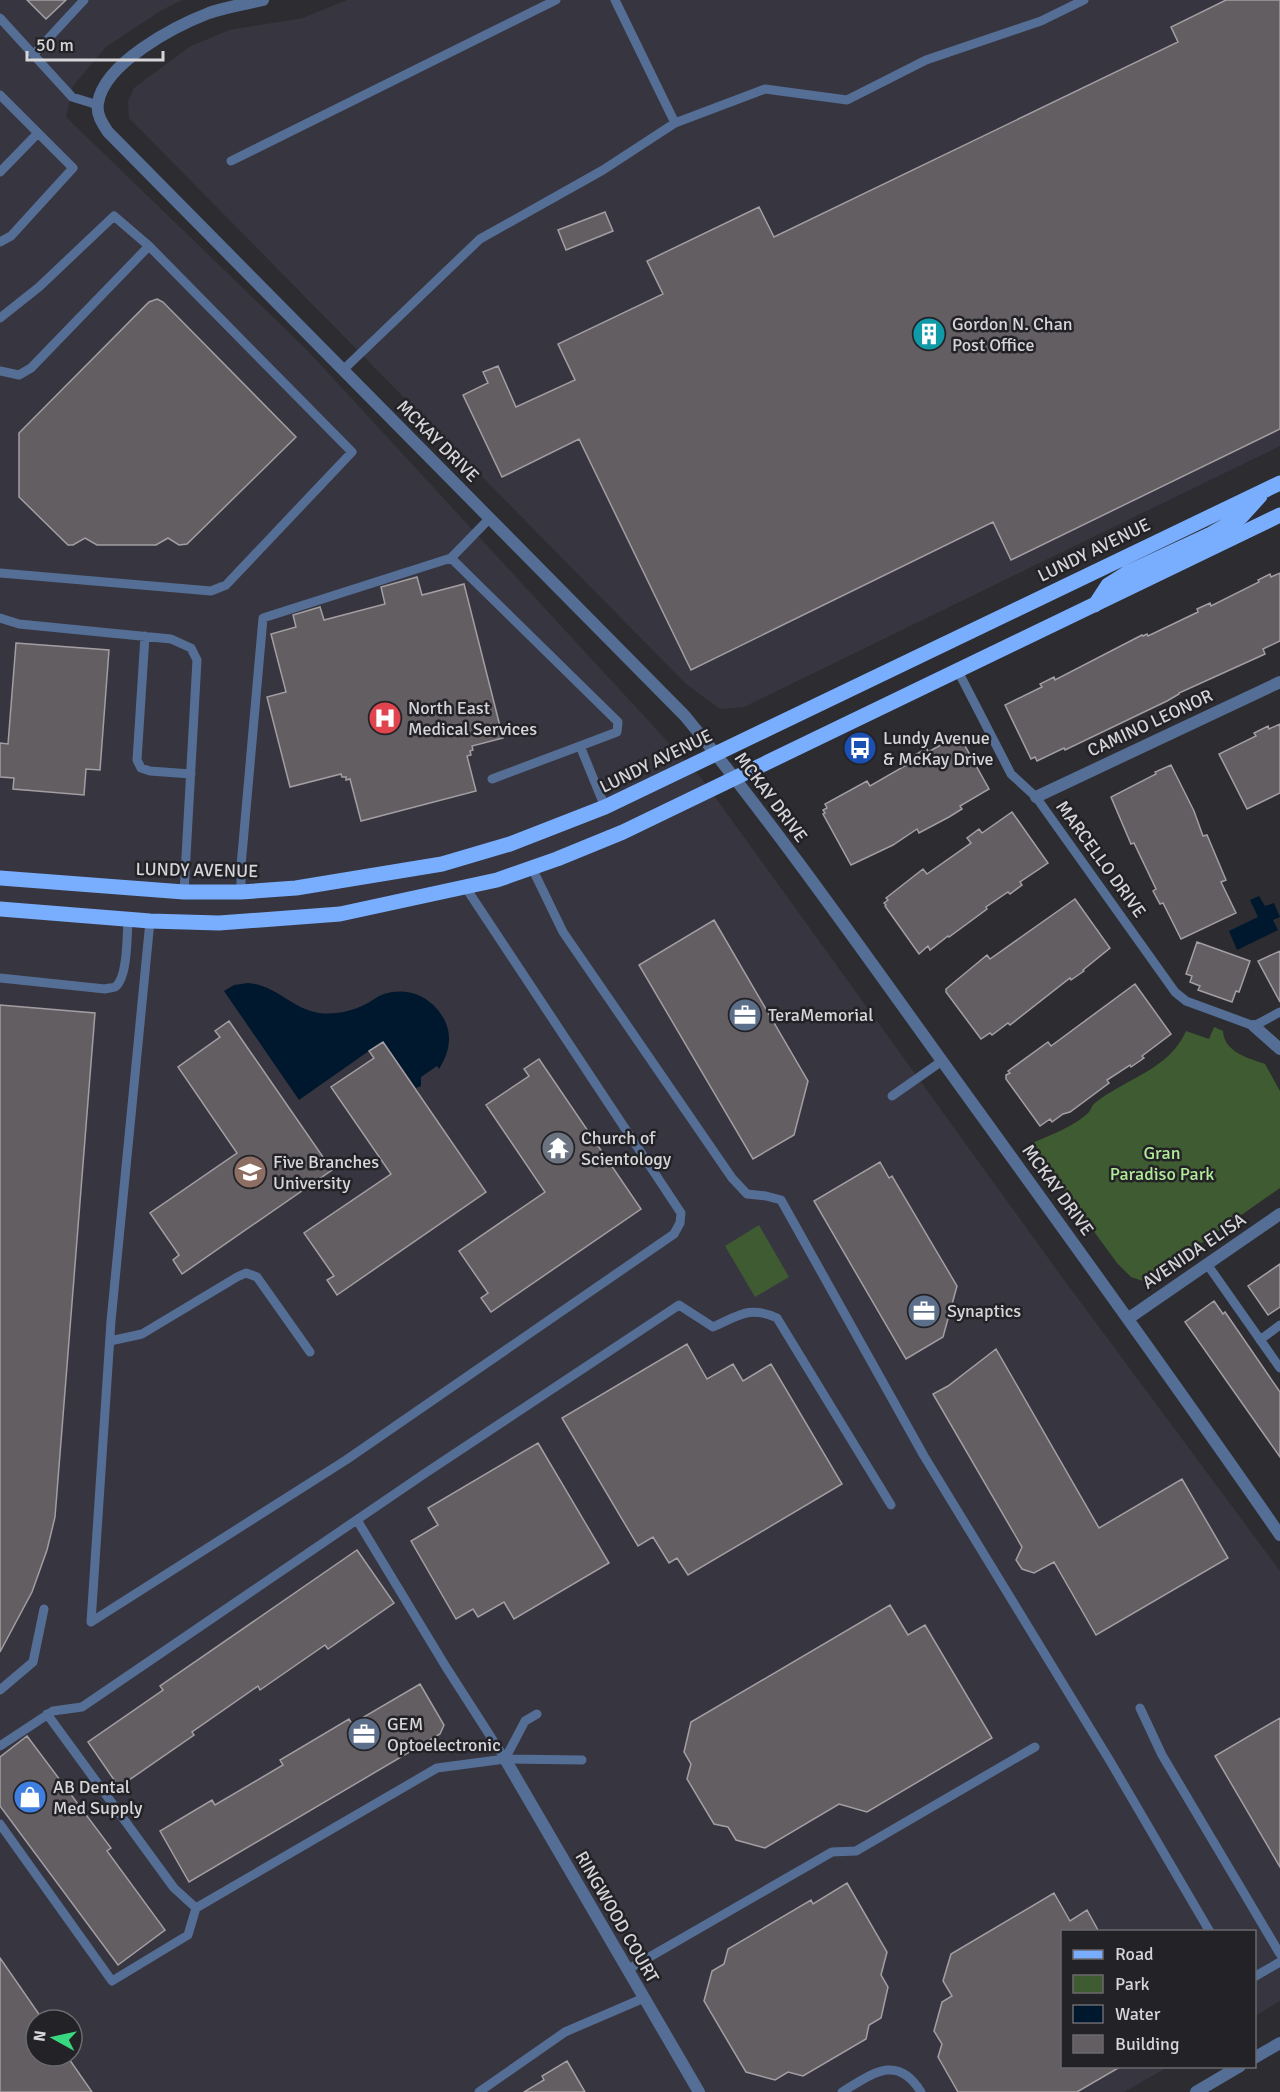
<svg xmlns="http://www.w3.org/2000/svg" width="1280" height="2092" font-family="Signika,sans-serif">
	<rect width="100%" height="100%" fill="#2d2c31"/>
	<path fill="#37353f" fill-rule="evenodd" d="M0,0H182L162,10L106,47L73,86L66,117L307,350L702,779L1059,1273L1280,1571V2001L1255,2016L1254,1932H1062V2066L1168,2067L1124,2092H0ZM36,2020H72V2056H36Z
		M347,0H1280V446L744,707L720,709L686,684L129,118L128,101L134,88L189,47L229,30L303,18Z"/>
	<path fill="#3e5b31" d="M1214,1027L1223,1031C1224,1052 1248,1058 1265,1064L1280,1091V1188L1146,1282L1131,1277L1117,1263L1030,1144C1050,1135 1071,1128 1087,1114C1091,1111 1091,1106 1095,1103C1126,1078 1169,1070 1186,1031L1209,1039Z
		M759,1225L789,1277L755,1297L725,1246Z"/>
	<path fill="#00182e" d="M1259,896L1265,906L1274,903L1280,917L1273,920L1278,930L1237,950L1229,931L1258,917L1250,900Z
		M248,983C276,985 292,1009 319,1013C336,1015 353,1011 368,1003C373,1000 378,996 384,994C409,986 434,998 445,1021C453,1038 448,1055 439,1069L437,1066L421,1077V1086L416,1088L383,1041L299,1100L224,991L234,985Z"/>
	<path fill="#625e62" stroke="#a39ea3" stroke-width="1.5" d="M27,0H66L46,19Z
		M1226,0H1280V429L1011,560L993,522L691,670L579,439L502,477L463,395L488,383L483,372L498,366L516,407L575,380L558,344L663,294L647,261L759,207L774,237L1178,42L1171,27Z
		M605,212L613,231L566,250L558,230Z
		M157,299L163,302L296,437L187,544L179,545L168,538L156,545H97L85,538L73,545H68L19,497V433L149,302Z
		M1280,573V641L1263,649L1265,654L1179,693V694L1167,701L1065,750L1064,748L1037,761L1035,757L1031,759L1005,705L1042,687L1040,684L1054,677L1055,680L1142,635L1143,636L1147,634L1148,636L1198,612L1197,609L1210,603L1211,606L1259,582L1258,580L1270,574L1271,577Z
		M417,577L422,595L464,584L503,738L472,746L473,750L470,751L471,755L467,756L476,791L361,821L350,779L346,780V777H342L341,774L290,787L267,697L286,692L271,634L296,627L293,615L320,607L324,620L385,604L381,587Z
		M16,643L109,650L100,770L86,769L84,795L13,789L14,778L0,777V743L8,744Z
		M1280,724V793L1247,809L1219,754L1256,736L1254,733L1268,726L1269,729Z
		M959,735L989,789L960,806L962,809L949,817L919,833L917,829L893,845L851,865L823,814L825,813L823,810L827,808L825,804L867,781L870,786L915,760L913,756L927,748L928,752Z
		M1171,765L1194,811L1203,836L1207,835L1226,880L1221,882L1236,913L1181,939L1163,903L1160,904L1153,891L1156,889L1134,843L1131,844L1111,797L1156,774L1155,772Z
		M1012,812L1048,863L1020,882L1022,885L1010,894L1008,892L986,907L987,909L949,937L948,936L930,950L928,946L919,954L885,906L886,905L884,903L888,900L886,898L923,869L927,874L971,843L967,838L979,829L982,833Z
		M1075,899L1110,948L1083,970L1084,971L1071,980L1070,978L1010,1025L1008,1023L992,1035L990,1033L981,1039L946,992V989L987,955L990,959Z
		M714,920L808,1081L794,1135L753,1159L639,965Z
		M1197,942L1250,961L1239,992L1236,991L1232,1002L1198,990L1200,986L1190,982L1192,976L1186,974Z
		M1280,951V1002L1258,961Z
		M1135,984L1171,1034L1142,1056L1144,1058L1131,1067L1130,1065L1107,1080L1109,1083L1070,1112L1063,1114L1052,1122L1050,1119L1040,1126L1006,1079V1075L1010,1073L1008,1071L1048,1042L1051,1046Z
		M0,1005L95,1013L55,1517L47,1550L32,1592L0,1652Z
		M229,1021L332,1170L182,1274L173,1260L179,1255L150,1213L237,1153L178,1067L220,1037L215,1031Z
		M383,1042L486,1192L337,1295L327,1280L334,1276L304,1233L391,1174L331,1087L374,1058L369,1051Z
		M539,1059L641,1209L491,1312L481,1298L488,1293L459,1251L545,1192L486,1105L529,1076L524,1069Z
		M880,1162L889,1178L892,1176L957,1286L943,1337L906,1359L814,1201Z
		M1280,1264V1307L1268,1315L1248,1286Z
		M1214,1301L1223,1314L1225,1312L1280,1392V1457L1185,1322Z
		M687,1344L707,1379L733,1364L743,1381L771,1364L842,1484L688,1575L677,1558L669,1563L653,1537L638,1546L562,1418Z
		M996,1349L1099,1528L1182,1479L1228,1558L1096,1635L1054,1562L1034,1573L1022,1569L1016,1560L1022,1547L933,1394L948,1386Z
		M538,1443L609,1563L514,1619L504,1602L478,1617L473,1609L456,1619L411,1541L438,1525L428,1508Z
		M357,1550L394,1603L328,1649L325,1645L260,1690L258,1686L192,1732L194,1735L119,1787L88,1742L163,1690L160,1686Z
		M890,1605L908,1635L925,1625L992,1738L867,1812L839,1804L765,1848L736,1840L728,1827L714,1824L687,1779L691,1764L684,1752L691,1722Z
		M420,1684L444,1725L440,1734L189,1882L160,1831L212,1800L215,1805L283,1765L280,1760L349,1719L352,1724Z
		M1280,1718V1867L1215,1756Z
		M27,1736L111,1848L107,1851L165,1930L118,1965L0,1806V1757Z
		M847,1883L887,1952L881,1975L888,1987L881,2018L869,2025L866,2039L803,2076L788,2072L775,2080L746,2072L704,2001L712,1971L724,1964L728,1949L811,1900L813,1904Z
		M1054,1893L1070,1921L1087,1910L1099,1932H1062V2067H1120L1077,2092H958L938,2057L942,2044L934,2031L942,2002L952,1996L943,1981L951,1954Z
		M0,1958L43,2020H36V2056H67L92,2092H0Z
		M567,2061L585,2092H524L544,2080L542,2076Z"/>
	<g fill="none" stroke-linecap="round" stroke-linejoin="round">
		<path stroke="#556e95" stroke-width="9" d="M615,0L675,123
			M0,18L72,97L98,105
			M34,54L84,0
			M0,95L73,168L11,236L0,242
			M231,161L556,0
			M0,172L38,133
			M0,318L39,287L114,216L149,246L352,452L226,585L211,591L0,573
			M343,370L480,239L603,170L675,123L765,89L847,100L926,60L1041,21L1084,0
			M0,371L19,375L31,368L149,246
			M490,518L451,558L618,722L617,732L580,746L605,807
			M0,618L19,624L171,639L191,648L197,660L184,892
			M145,636L137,760L141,768L150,771L191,774
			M958,671L1011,774L1036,797L1175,992L1186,1001L1254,1026L1280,1012
			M492,779L580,746
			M532,868L563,932L732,1178L747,1194L766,1196L781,1200L924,1456L1110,1761L1210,1932
			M241,892V866L263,618L451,558
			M0,978L105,989C108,988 112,988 115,987C128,978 127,934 128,919
			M892,1096L942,1061
			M1207,1264L1280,1368
			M1260,1340L1280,1325
			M110,1341L142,1334L237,1277L246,1273L257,1277L310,1352
			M357,1520L446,1667L505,1759
			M91,1622L346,1460L674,1234L680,1223L681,1213L466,888
			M91,1622L111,1321L150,921
			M0,1690L33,1662L44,1609
			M1140,1708L1162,1755L1280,1954
			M47,1714L174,1888L196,1908
			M0,1746L53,1711L82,1707L427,1472L679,1305L713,1327C738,1316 749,1305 777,1318L891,1505
			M505,1759L525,1721L537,1714
			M0,1824L112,1981L188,1935L196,1908L437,1768L505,1759L582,1760
			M627,1970L832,1852L856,1851L1035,1747
			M1254,1977L1280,1962
			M479,2092L565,2032L644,1998
			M842,2092C872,2074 897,2053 921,2092"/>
		<path stroke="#556e95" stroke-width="12" d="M1036,797L1280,682
			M1254,1026L1280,1049
			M1129,1318L1280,1214
			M505,1759L699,2092"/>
		<path stroke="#556e95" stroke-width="12" d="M263,0C245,4 226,7 209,13C175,26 104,63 98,103C96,114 102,123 108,132L685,716C780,832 867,957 955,1079C1064,1230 1174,1381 1280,1535
			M1254,2058L1280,2043
			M1196,2092L1240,2066"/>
		<path stroke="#79adfe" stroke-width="15" d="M1095,605L1108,585L1127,573L1211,534L1241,517L1260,496
			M0,878L184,892H241L296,888L442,864L510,844L605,807L1280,483
			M0,909L150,921L219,923L340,914L497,880L557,859L623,832L1280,515"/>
	</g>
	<defs>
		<g id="building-disc" transform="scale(1.725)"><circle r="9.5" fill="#0f9aa8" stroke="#232227"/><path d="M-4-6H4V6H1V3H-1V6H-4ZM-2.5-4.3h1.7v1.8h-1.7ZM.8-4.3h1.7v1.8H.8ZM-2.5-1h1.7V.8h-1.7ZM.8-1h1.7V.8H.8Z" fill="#fff"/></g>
		<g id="hospital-disc" transform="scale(1.725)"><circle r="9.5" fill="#e0444e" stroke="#232227"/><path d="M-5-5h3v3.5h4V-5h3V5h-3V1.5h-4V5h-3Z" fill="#fff"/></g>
		<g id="bus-disc" transform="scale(1.725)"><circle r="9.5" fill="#1a4fb4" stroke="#232227"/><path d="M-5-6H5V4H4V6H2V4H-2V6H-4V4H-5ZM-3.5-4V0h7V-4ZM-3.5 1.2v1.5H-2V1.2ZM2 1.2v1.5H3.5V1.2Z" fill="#fff"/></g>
		<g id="office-disc" transform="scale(1.725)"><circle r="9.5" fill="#5c6f8a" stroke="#232227"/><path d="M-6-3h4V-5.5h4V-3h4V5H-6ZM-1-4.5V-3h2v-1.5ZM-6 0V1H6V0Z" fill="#fff"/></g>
		<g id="temple-disc" transform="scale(1.725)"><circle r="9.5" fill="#6b7280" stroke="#232227"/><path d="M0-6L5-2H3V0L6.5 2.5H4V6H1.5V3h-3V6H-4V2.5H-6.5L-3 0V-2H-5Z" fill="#fff"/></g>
		<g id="university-disc" transform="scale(1.725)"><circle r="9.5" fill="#8d6e63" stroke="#232227"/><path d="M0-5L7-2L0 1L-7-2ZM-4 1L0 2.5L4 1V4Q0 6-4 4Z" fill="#fff"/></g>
		<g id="shop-disc" transform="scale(1.725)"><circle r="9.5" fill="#3f7fe0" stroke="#232227"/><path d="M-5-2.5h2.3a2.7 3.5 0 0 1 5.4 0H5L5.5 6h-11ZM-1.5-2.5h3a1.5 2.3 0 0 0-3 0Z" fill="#fff"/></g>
	</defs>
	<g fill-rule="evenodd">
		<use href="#building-disc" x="929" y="334"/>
		<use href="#hospital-disc" x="385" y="718"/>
		<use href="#bus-disc" x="860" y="748"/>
		<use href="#office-disc" x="745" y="1015"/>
		<use href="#temple-disc" x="558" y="1148"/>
		<use href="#university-disc" x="250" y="1172"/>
		<use href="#office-disc" x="924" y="1311"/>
		<use href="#office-disc" x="364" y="1734"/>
		<use href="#shop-disc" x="30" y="1797"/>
	</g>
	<g text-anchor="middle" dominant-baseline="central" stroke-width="5" stroke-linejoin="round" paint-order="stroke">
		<g font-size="18" fill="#d6d6d9" stroke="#232227" text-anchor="start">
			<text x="952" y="324">Gordon N. Chan<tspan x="952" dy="21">Post Office</tspan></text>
			<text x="408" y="708">North East<tspan x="408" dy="21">Medical Services</tspan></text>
			<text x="883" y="738">Lundy Avenue<tspan x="883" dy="21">&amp; McKay Drive</tspan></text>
			<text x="768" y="1015">TeraMemorial</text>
			<text x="581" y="1138">Church of<tspan x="581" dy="21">Scientology</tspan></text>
			<text x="273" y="1162">Five Branches<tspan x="273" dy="21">University</tspan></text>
			<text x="947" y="1311">Synaptics</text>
			<text x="387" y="1724">GEM<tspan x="387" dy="21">Optoelectronic</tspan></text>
			<text x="53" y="1787">AB Dental<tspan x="53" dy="21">Med Supply</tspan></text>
		</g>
		<g font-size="18" fill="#d6d6d9" stroke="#232227">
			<text transform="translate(438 441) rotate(45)">MCKAY DRIVE</text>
			<text transform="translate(1094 550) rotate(-26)">LUNDY AVENUE</text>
			<text transform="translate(1150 723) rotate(-25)">CAMINO LEONOR</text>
			<text transform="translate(656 761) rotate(-26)">LUNDY AVENUE</text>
			<text transform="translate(771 797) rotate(53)">MCKAY DRIVE</text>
			<text transform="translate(1101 859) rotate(54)">MARCELLO DRIVE</text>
			<text transform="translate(197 870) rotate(1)">LUNDY AVENUE</text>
			<text transform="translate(1058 1190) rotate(54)">MCKAY DRIVE</text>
			<text transform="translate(1194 1251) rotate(-34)">AVENIDA ELISA</text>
			<text transform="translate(617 1917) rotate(60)">RINGWOOD COURT</text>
		</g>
		<g font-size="18" fill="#b1ea98" stroke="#232227">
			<text x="1162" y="1153">Gran<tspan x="1162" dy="21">Paradiso Park</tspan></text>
		</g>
	</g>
	<rect x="1061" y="1930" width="195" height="138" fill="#232227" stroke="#6b6a6e" stroke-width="1.5"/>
	<rect x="1073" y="1950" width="30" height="9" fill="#79adfe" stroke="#6b6a6e" stroke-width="1.5"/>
	<text x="1115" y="1960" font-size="18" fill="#d6d6d9">Road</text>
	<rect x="1073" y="1975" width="30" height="18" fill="#3e5b31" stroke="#6b6a6e" stroke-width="1.5"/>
	<text x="1115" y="1990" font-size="18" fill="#d6d6d9">Park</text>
	<rect x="1073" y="2005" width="30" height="18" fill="#00182e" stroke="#6b6a6e" stroke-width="1.5"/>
	<text x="1115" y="2020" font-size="18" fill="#d6d6d9">Water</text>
	<rect x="1073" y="2035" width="30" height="18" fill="#625e62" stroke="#6b6a6e" stroke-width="1.5"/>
	<text x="1115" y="2050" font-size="18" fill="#d6d6d9">Building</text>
	<g transform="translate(54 2038) rotate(278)"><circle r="28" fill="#232227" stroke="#6b6a6e" stroke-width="1.5"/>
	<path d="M0-4.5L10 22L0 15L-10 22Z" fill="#38d880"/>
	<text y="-9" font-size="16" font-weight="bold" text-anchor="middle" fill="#d6d6d9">N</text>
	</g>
	<path d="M27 51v9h136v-9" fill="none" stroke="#d6d6d9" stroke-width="3"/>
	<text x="36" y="51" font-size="18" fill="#d6d6d9" stroke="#232227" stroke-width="4.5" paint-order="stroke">50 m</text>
</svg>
